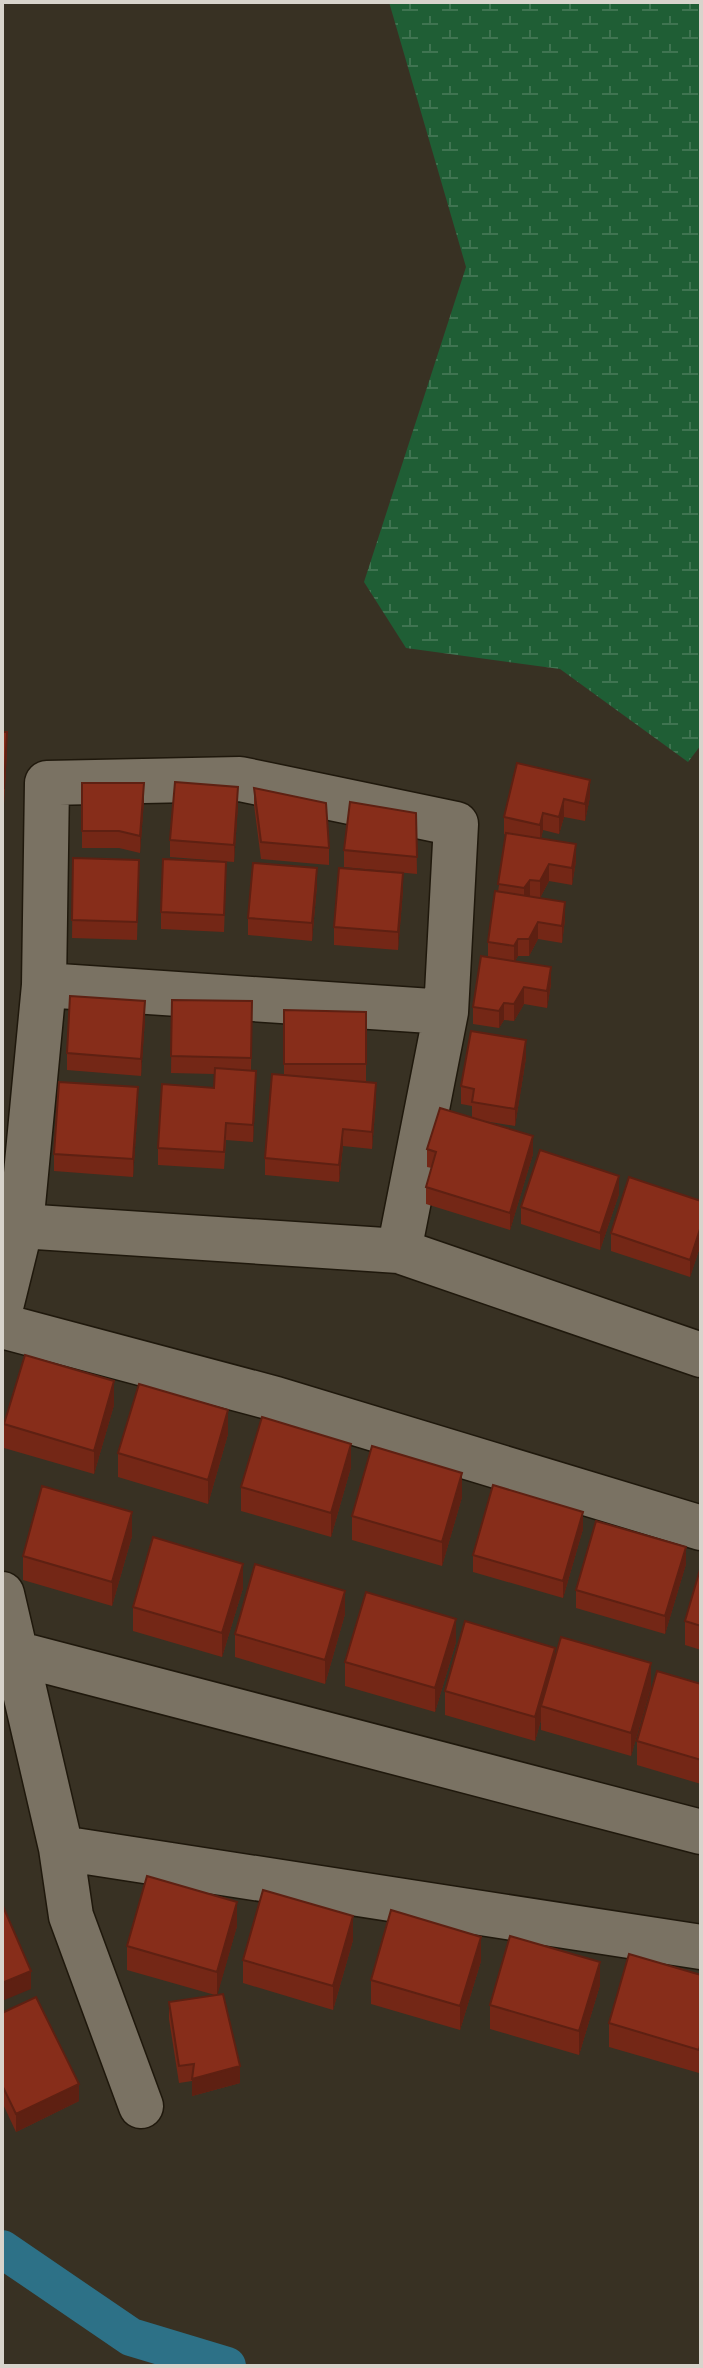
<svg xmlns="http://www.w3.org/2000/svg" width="703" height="2368" font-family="Roboto,sans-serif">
	<defs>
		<pattern id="wetland-marsh" width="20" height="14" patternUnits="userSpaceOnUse" patternTransform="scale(2)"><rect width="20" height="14" fill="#1f5e35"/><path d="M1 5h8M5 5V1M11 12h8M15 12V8" fill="none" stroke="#3f7451"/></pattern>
	</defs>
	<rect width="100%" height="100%" fill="#383123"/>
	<path fill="url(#wetland-marsh)" d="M389,2H701V745L688,762L560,669L406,648L364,582L466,267Z"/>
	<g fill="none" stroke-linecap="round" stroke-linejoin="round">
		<path stroke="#2d7187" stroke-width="38" d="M2,2249L131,2337L227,2366"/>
		<g stroke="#1f180c" stroke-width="47">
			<path id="minor" d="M44,985L47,783L240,779L456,824L446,1012
				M399,1251L701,1355
				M2,1303L21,1226L44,985L446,1012L399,1251L21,1226
				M2,1326L276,1399L701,1528
				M2,1594L61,1848L701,1947
				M15,1653L701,1832
				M61,1848L71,1916L141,2106"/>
		</g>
		<use href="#minor" stroke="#7a7263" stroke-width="44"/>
	</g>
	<path fill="#742716" d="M2,732L7,749L4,805H2Z
		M517,763L590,797L585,821L564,817L559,834L543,830L541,838L576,861L572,885L549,881L540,898L565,919L562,943L538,939L529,956H518L515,961L551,984L547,1008L524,1004L514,1021L504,1020L499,1028L473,1024V1007L488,957V942L498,892L506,835L504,834V817Z
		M82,783L144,800L140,853L119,848H82Z
		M254,788L329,848V865L261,859L254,805Z
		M238,805L234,862L170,857V840Z
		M416,813L417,874L344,867V850Z
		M73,858L139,860L137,940L72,938Z
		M226,879L224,932L161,929V912Z
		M317,885L312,941L248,935V918Z
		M403,890L398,950L334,945V927Z
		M172,1000L252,1001L251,1070L256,1088L253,1142L226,1140L224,1169L158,1165V1148L214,1088V1074L171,1073Z
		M284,1010L366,1012V1082L376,1100L372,1149L343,1146L339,1182L265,1175V1158L284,1075Z
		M145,1018L141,1076L67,1070V1053Z
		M526,1058L515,1126L484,1121L533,1154L510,1230L426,1204V1187L432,1168L427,1167V1149L472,1118V1106L461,1104V1086Z
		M138,1105L133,1177L54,1171V1154Z
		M619,1194L600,1250L521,1224V1207Z
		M701,1201V1244L690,1277L611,1251V1233Z
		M701,1257V1280H699V1262Z
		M114,1405L94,1474L4,1448V1424Z
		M228,1434L208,1504L118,1477V1453Z
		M351,1467L331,1537L241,1511V1487Z
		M462,1497L442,1566L352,1540V1516Z
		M583,1529L563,1598L473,1572V1555Z
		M132,1536L112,1606L23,1580V1556Z
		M686,1564L665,1634L576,1608V1590Z
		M701,1566V1650L685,1645V1621Z
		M243,1588L222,1657L133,1631V1607Z
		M345,1614L325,1684L235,1657V1634Z
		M456,1642L435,1712L345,1686V1662Z
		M555,1658L651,1687L631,1756L541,1730V1720L535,1741L445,1715V1691Z
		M701,1684V1784L637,1765V1741Z
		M237,1926L217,1995L240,2083L192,2096V2081L179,2083L169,2019V2002L215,1995L127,1970V1946Z
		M353,1940L333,2010L243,1983V1960Z
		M481,1961L460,2030L371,2004V1980Z
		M701,1975V2065L699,2073L609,2047V2023Z
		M600,1985L579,2055L490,2029V2005Z
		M2,2013L79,2101L16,2132L2,2102Z"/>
	<path fill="#5e2012" d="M590,780V797L585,821V804Z
		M144,783V800L140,853V836Z
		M238,787V805L234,862V845Z
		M564,799V817L559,834V817Z
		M543,813V830L540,843V825Z
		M576,844V861L572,885V868Z
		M549,864V881L540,898V881Z
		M317,868V885L312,941V923Z
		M403,873V890L398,950V932Z
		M530,880V897L524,905V888Z
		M565,902V919L562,943V926Z
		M538,922V939L529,956V939Z
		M518,939V956L514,963V946Z
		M551,967V984L547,1008V991Z
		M524,987V1004L514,1021V1004Z
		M145,1001V1018L141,1076V1059Z
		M504,1003V1020L499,1028V1011Z
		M526,1040V1058L515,1126V1109Z
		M256,1071V1088L253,1142V1125Z
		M376,1083V1100L372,1149V1132Z
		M138,1087V1105L133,1177V1159Z
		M343,1129V1146L339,1182V1165Z
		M533,1136V1154L510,1230V1213Z
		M619,1176V1194L600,1250V1233Z
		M701,1226V1244L690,1277V1260Z
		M114,1381V1405L94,1474V1451Z
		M228,1410V1434L208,1504V1480Z
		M351,1444V1467L331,1537V1513Z
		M462,1473V1497L442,1566V1542Z
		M132,1512V1536L112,1606V1582Z
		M583,1512V1529L563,1598V1581Z
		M686,1547V1564L665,1634V1616Z
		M243,1564V1588L222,1657V1633Z
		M345,1591V1614L325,1684V1660Z
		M456,1619V1642L435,1712V1688Z
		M555,1648V1672L541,1706V1720L535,1741V1717Z
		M651,1663V1687L631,1756V1733Z
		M237,1902V1926L217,1996V1972Z
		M353,1916V1940L333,2010V1986Z
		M481,1937V1961L460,2030V2006Z
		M600,1962V1985L579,2055V2031Z
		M31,1971V1989L2,2001V1983Z
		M701,2041V2065L699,2073V2050Z
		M240,2066V2083L192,2096V2079Z
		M79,2084V2101L16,2132V2114Z"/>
	<path fill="#872d1a" stroke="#5e2012" stroke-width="2" d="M2,732H7L4,788H2Z
		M517,763L590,780L585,804L564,799L559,817L543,813L540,825L504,817Z
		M175,782L238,787L234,845L170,840Z
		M82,783H144L140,836L119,831H82Z
		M254,788L326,803L329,848L261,842Z
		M350,802L416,813L417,857L344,850Z
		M506,833L576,844L572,868L549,864L540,881L530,880L524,888L498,884Z
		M73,858L139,860L137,922L72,920Z
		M163,859L226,862L224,915L161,912Z
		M253,863L317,868L312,923L248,918Z
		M339,868L403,873L398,932L334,927Z
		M495,891L565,902L562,926L538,922L529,939H518L514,946L488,942Z
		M481,956L551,967L547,991L524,987L514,1004L504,1003L499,1011L473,1007Z
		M70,996L145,1001L141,1059L67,1053Z
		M172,1000L252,1001L251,1058L171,1056Z
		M284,1010L366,1012V1064H284Z
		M471,1031L526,1040L515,1109L472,1102L474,1089L461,1086Z
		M215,1068L256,1071L253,1125L226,1123L224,1152L158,1148L162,1084L214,1088Z
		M272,1074L376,1083L372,1132L343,1129L339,1165L265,1158Z
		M59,1082L138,1087L133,1159L54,1154Z
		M440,1108L533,1136L510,1213L426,1187L436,1152L427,1149Z
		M540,1150L619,1176L600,1233L521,1207Z
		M629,1177L701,1201V1226L690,1260L611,1233Z
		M25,1355L114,1381L94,1451L4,1424Z
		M139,1384L228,1410L208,1480L118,1453Z
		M262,1417L351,1444L331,1513L241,1487Z
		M372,1446L462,1473L442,1542L352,1516Z
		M493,1485L583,1512L563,1581L473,1555Z
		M42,1486L132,1512L112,1582L23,1556Z
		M596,1521L686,1547L665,1616L576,1590Z
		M153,1537L243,1564L222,1633L133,1607Z
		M255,1564L345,1591L325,1660L235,1634Z
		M701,1566V1626L685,1621Z
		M366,1592L456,1619L435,1688L345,1662Z
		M465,1621L555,1648L535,1717L445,1691Z
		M561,1637L651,1663L631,1733L541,1706Z
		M657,1671L701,1684V1760L637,1741Z
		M147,1876L237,1902L217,1972L127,1946Z
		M263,1890L353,1916L333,1986L243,1960Z
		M2,1904L31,1971L2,1983Z
		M391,1910L481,1937L460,2006L371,1980Z
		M510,1936L600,1962L579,2031L490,2005Z
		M629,1954L701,1975V2041L699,2050L609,2023Z
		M223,1994L240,2066L192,2079L194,2064L179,2066L169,2002Z
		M36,1997L79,2084L16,2114L2,2085V2013Z"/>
	<rect width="703" height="2368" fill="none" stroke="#d8d4cc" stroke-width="8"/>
</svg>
